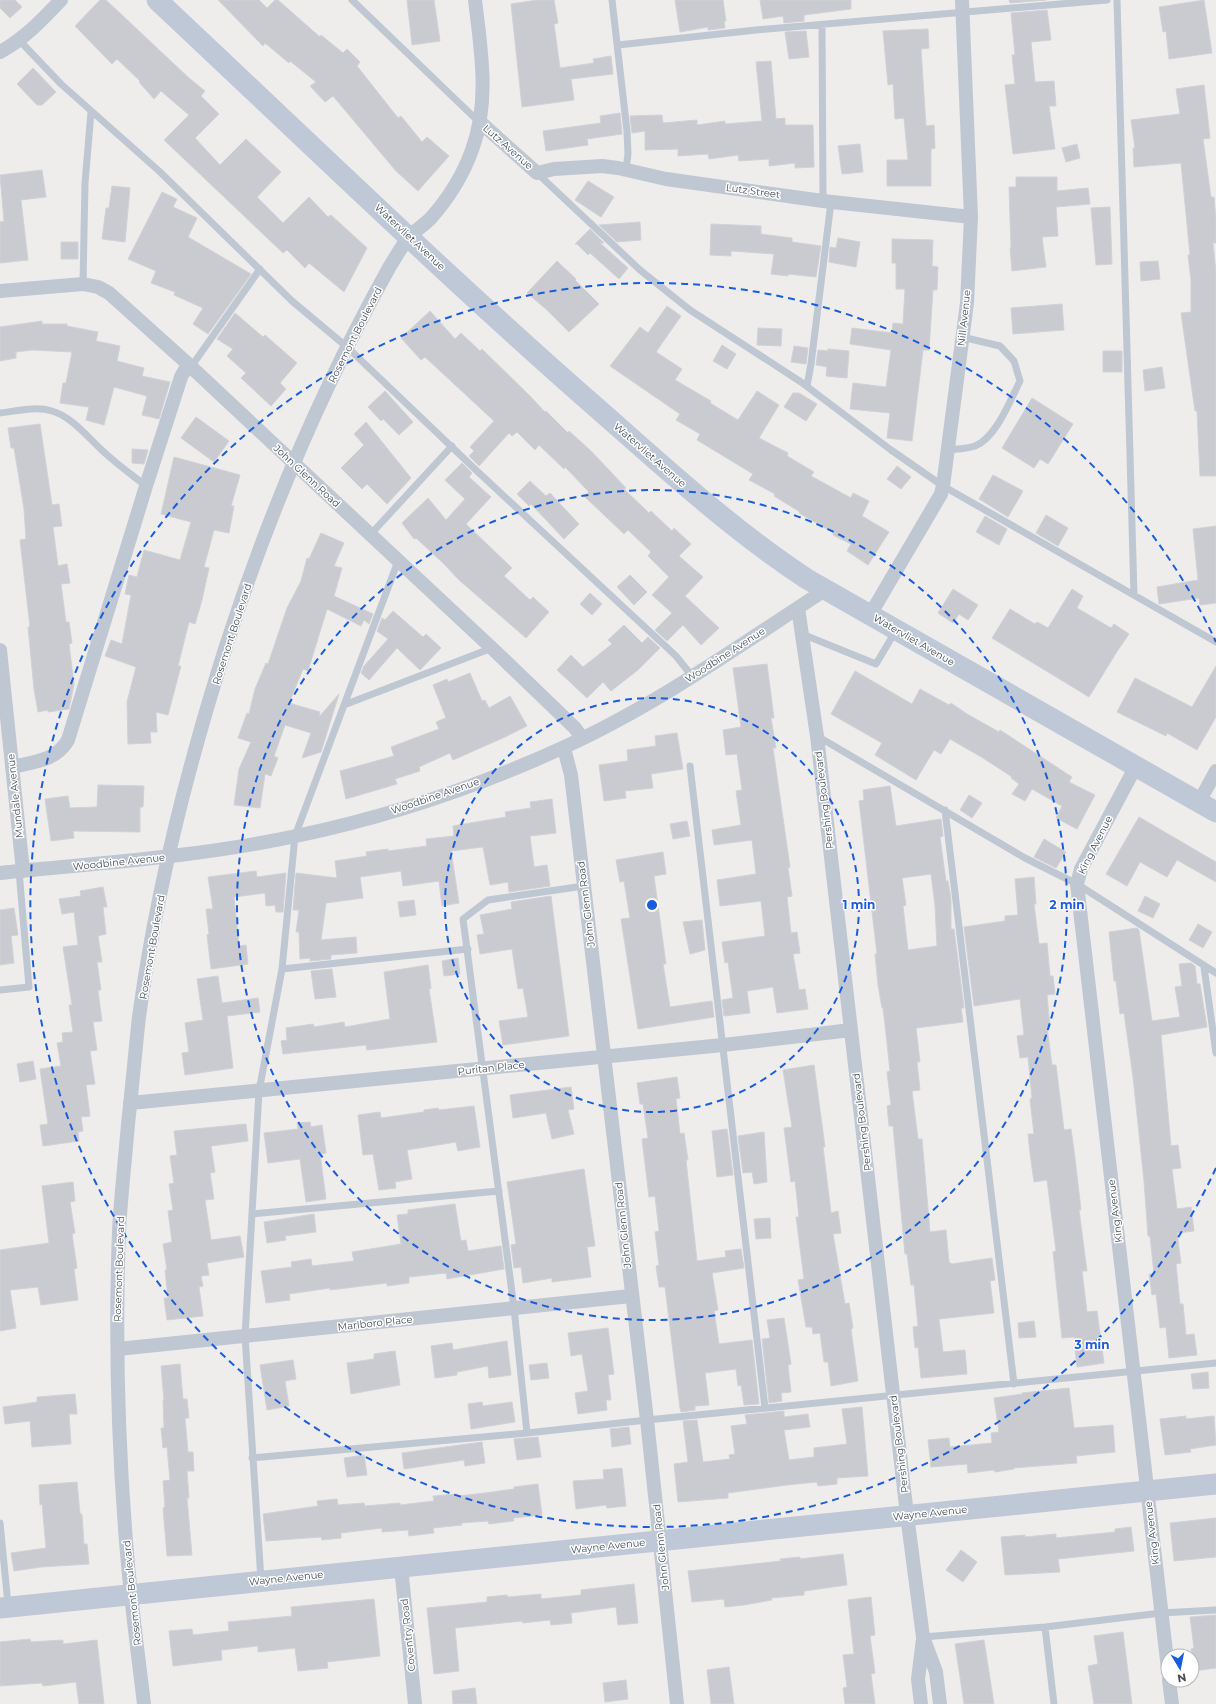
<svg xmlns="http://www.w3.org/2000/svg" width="1216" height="1704" font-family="Montserrat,sans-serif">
	<rect width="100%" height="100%" fill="#efecec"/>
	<path fill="#c9cbd1" stroke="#d0d2d8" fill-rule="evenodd" d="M0,0H15L22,7L10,18L0,8Z
		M100,0H106L189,78L205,91L201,96L219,114L195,138L220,165L246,139L281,172L257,197L283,223L309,197L328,217L331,215L367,248L344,292L309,263L305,268L287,250L283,253L164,140L189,115L161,91L154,99L139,82L140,81L117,59L112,64L75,26Z
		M218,0H259L267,8L275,0H278L320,37L321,35L343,53L347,49L360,62L357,66L398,118L401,116L422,142L427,137L449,156L418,191L396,171L333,96L325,102L310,86L316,82L290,61L289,63L265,43L263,46Z
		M407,0H434L440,41L412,45Z
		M537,0H554L558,23L554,24L560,68L594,63L593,59L611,56L613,74L571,79L574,100L522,107L511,4Z
		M675,0H723L726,21H724L725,28L708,30V27L680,32Z
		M760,0H851V9L804,15V21L784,23L783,16L763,19Z
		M1009,0H1046L1010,3Z
		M1204,0L1212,53L1169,59L1166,31L1163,32L1159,7Z
		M1047,10L1051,40L1031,42L1035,82L1054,81L1056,106H1049L1055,149L1013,154L1005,85L1015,84L1012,55H1015L1011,13Z
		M928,29L929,48L921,49L926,126L934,125L935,148L931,149V186H887V160H908L904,118L895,119L893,84L888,85L883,31Z
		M806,31L809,57L789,59L785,32Z
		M771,61L776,119L785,118V125H813L814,167L795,168V163L769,166V159L739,161L738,155L709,159L708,154L678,156V149L645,150V131L632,133L630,116L662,115L663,123L697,120V125L725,121V124L762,121L756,62Z
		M33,68L56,92L42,105H37L17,84Z
		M1204,85L1210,138L1203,139L1211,197H1214L1216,220V243H1213L1216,272V476H1200L1197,411H1195L1181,313L1191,312V280L1188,255H1190L1181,163L1134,167L1133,148H1135L1131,120L1180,114L1176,89Z
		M620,113L622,134L587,139L588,145L546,151L543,131L601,123L600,116Z
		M860,144L863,172L842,174L838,146Z
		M1077,144L1080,158L1066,162L1062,148Z
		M42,170L46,197L21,200L28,260L0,263V222L4,221L0,175Z
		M1016,177H1057V191L1088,188L1090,204L1056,207L1058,236L1042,237L1046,267L1012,271L1010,248H1011L1009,187H1016Z
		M588,181L614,197L601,217L575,200Z
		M112,186L130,188L125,242L102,239L106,208H109Z
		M162,192L177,199L173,207L197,218L188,237L251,274L208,334L193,324L203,308L174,295L175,292L151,283L156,271L128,259Z
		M1110,207L1112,264L1096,265L1091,208Z
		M640,222L641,240L617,242L599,225Z
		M711,224L761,226V234L792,238V242L821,246L816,277L788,274V276L771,274L774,254L731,251V256L710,255Z
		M590,229L604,243H600L628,268L619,279L590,253L588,255L577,244H575Z
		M838,238L860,242L856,267L829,262L830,247L836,248Z
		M892,239L933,240L932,266L938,267L937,290H933L929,350H923L912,441L887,438L890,413L850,409L853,383L886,387L891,350L850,344L852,328L892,333L893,323L903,324L905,289H896V263H892Z
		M61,242H78V259H61Z
		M557,261L576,279L575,280L599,304L569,332L547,310L527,293Z
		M1158,261L1160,279L1141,281L1140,262Z
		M1062,304L1064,330L1013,334L1011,308Z
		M667,306L681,316L656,352L682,369L675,380L711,401L710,403L738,420L757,391L779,405L759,438L788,453L787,456L814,472L811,476L851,498L853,493L869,501L862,516L889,532L868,565L847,551L851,544L833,535L834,533L799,513L800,512L774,496L775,494L749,480L753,474L697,440L700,434L676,420L680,414L610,366L640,327L648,333Z
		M430,311L455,339L461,333L480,351L482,349L529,395L545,412L546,411L568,433L569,431L591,451L626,488L624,489L649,513L651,511L672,531L674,528L691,544L679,556L703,577L685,596L719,628L701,645L683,625L667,641L655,630L672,613L652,595L669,577L648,556L651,552L628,530L624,534L584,496L589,492L565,467L564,469L539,445L535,450L517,432L512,436L509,433L479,466L469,456L474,451L470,447L494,421L425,357L421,360L401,338Z
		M235,313L263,337L265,335L297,363L280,383L286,389L271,406L241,378L246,373L227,356L233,349L217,339Z
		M42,321V324H67V326L98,332L96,341L120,346L117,361L144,368L142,376L170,382L159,419L142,415L147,396L114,387L104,425L86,420L89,407L60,403L63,383H66L72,352L32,350L16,352V358L0,361V327Z
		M758,328L782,329L781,346L757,345Z
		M722,345L736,354L727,369L713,361Z
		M794,346L808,348L806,364L791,362Z
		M828,349L849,351L847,378L826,376L827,367L816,365L818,350L828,351Z
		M1103,351H1122V372H1103Z
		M1162,367L1165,388L1145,391L1143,370Z
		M385,391L413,422L399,435L383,419L381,421L368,407Z
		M793,393H799L817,404L806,421L784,407Z
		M1032,398L1073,424L1048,464L1040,459L1034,468L1002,448Z
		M196,417L229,441L214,462L181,438Z
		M366,422L411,478L387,504L367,484L362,489L341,468L364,445L354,434Z
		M40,424L52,505L59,504L62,526L53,527L58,566L67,564L70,583L61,584L66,622H69L72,643L69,644L74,684L69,709L48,712V710L38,712L34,689L28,627H30L20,540L26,539L24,509L14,448H11L8,428Z
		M132,449L148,450L144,464L132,463Z
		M174,457L240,475L231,506H234L229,533L214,530L204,567L209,568L202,600L195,624L189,622L178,666H181L168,715L156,712L157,732H150L151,743L128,744L127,702L136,667L105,656L111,640L122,644L131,595L125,594L129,575L137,577L144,550L180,560L191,522L161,514Z
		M462,463L472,473L469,477L491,497L466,524L512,568L504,576L530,600L533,597L549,612L526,638L459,580L444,564L416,538L414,539L402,523L428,498L446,520L465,499L445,480Z
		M897,466L911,477L901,489L887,479Z
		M993,475L1023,491L1008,517L979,499Z
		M530,481L546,496L550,493L579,524L564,539L531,504L529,506L517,494Z
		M1046,515L1068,528L1058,546L1036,533Z
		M985,516L1007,529L999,545L976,532Z
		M1216,526V603L1200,605L1199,598L1159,604L1157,587L1198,580L1193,529Z
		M321,533L344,543L334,566L342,568L334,596L373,614L369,624L364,620L361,626L327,609L308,671L303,669L289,703L320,712L319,717L339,694L321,752L302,758L311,733L285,725L274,756L278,758L271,776L265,774L260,808L234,805L239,769L251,742L238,738L247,713L249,714L255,689L266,663L268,664L287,608L301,581L307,558L309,559Z
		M630,575L647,592L634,605L617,587Z
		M953,589L978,605L968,620L959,614L953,623L938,613Z
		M1072,589L1083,596L1077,608L1111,628L1114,624L1129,634L1118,650L1089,697L992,638L1010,609L1035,624L1037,622L1048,628Z
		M590,593L602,604L592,615L580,604Z
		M393,611L423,637L426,634L441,648L420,670L397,648L369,680L361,673L364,666L388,639L377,631L382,618L385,620Z
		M624,625L642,643L648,637L660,648L638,670L611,691L603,682L587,698L557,670L571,655L583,667L612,644L608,640Z
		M767,664L774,718H771L776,748H773L790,867L788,868L792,896L787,897L791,933L797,932L800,953L793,954L799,990L805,989L808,1009L777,1013L773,987L747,991L750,1013L724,1016L722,1000L733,998L728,962L725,963L722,942L765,936L761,901L720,906L717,880L756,874L752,840L714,845L712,830L741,825L736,791L742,790L737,754L726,755L723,730L741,727L733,668Z
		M1216,666V717L1197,750L1167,733L1166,736L1117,712L1135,678L1192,707Z
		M855,671L912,704L920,689L949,705L951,703L967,714L999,732L1000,730L1072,777L1069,782L1095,795L1077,829L1056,818L1062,806L1032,789L1025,801L1012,794L1019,784L1011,778L1012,777L983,758L950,739L941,754L934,750L916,780L875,755L882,743L831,714Z
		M470,673L482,701L485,700L489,708L510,696L527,726L505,737L453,760L450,753L419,767L420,771L395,779L397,784L346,799L340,771L394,756L391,747L439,729L436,722L446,718L433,685L447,679L448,682Z
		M677,733L683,769L651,774L653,788L625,791L626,798L604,801L599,765L628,761L627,750L656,746L655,736Z
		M98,785L144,786L143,807H140V832L73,831L74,838L51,841L45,799L68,796L70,808L97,807Z
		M890,786L896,826L941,819L943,836L940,837L946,881H948L951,899V929H954L964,1008H961L963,1022L916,1028L920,1062H917L920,1090L912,1091L918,1139H922L930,1232L946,1230L949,1262L952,1264L992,1258L995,1280L990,1281L994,1313L939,1319L943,1352L965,1350L967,1374L921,1378L918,1347L915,1348L913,1327L918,1326L914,1285H911L907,1254H905L893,1126H889L887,1106L891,1105L887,1072L890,1071L887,1043L883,1008H882L878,985L875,954H877L859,801L864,800L863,790ZM931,874L935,906L937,946L908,950L903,906L906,905L902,878Z
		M969,795L982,803L972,818L960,810Z
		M552,799L556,833L530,836L534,867L547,865L550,886L509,892L508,882L490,885L483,847L451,851L459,903L442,906L439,881L403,886L401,871L360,877L363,898L326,903L321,940L356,937L357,953L331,955V959L310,961V958L300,959L299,932H296L299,910H293L296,873L337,878L335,861L367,856L366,852L388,849V851L427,846L426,839L454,836L453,826L506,817L505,812L531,808L530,802Z
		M1139,817L1216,862V882L1177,860L1167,877L1140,862L1127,886L1106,874Z
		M687,821L690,836L673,839L670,824Z
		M1044,839L1066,852L1056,868L1034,857Z
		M663,852L666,874L654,876L666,964H663L670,1007L712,1001L714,1017L638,1029L621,919L630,918L624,881L620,882L616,860Z
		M256,871L257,877L286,873L283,912H276L275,905L266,906L265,893L234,897L239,946L246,945L248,964L211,969L207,935L209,934L206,909H213L208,877Z
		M1034,877L1036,904H1034L1039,944L1047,943L1050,976H1053L1055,994L1047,995L1050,1027H1047L1052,1065H1056L1064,1130L1071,1129L1075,1158L1081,1210H1079L1087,1271H1082L1087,1312L1097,1311L1104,1363L1077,1367L1074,1337L1062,1338L1053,1252L1056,1251L1047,1180L1034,1182L1030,1153L1028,1134H1034L1030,1099L1032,1098L1028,1057L1020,1058L1017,1036L1024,1035L1020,999L974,1006L964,927L1005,921V916L1018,915L1015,879Z
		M103,887L107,907H103L106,934L98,936L102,962H97L101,990H98L102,1021L93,1022L97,1050L90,1051L95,1084L86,1085L90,1116L81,1117L83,1131L78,1132L79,1141L43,1146L40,1125L48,1124L40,1069L61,1066L57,1043L63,1042L62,1033L73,1032L69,1005H72L63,947L78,945L74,912L62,914L59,899L81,896L80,891Z
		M551,896L569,1036L503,1045L499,1021L528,1017L523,988L518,989L512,949L480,954L477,935L484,934L480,915L512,909L511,902Z
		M1145,896L1160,904L1153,918L1138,911Z
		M414,900L416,915L400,917L398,902Z
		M14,908L18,935L11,936L14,963L0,965V910Z
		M702,920L705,950L690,954L683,922Z
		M1198,924L1212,932L1203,948L1189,940Z
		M1137,928L1139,930L1152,1021L1180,1017L1175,987L1182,986L1179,964L1191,963L1195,966L1197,984H1200L1207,1027L1161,1035L1171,1146L1178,1145L1181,1168L1172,1169L1177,1209L1191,1207L1194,1231L1177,1233L1181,1263L1176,1264L1180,1304H1183L1186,1335L1194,1334L1197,1355L1169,1358L1166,1327L1160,1328L1156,1294L1152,1295L1149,1274H1154L1150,1236H1148L1144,1181L1133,1077L1124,1013L1120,1014L1116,981H1114L1109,932Z
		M458,958L460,974L444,976L442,961Z
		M428,965L431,988L429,989L437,1042L367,1050L366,1045L283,1054L281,1041L287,1040L286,1028L313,1024L314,1027L344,1022L345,1027L390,1019L384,972Z
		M332,969L336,997L315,999L311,971Z
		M218,976L222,1003L258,998L260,1012L227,1016L233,1068L185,1075L182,1053L189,1052L185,1023L203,1020L197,979Z
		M33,1061L36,1079L20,1082L17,1064Z
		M814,1065L825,1147H823L831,1213L838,1211L841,1233L833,1234L845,1304L849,1303L853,1328L851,1329L858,1381L831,1386L828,1362H824L820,1333L813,1334L812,1327H806L798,1280L804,1279L796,1217H799L795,1181L791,1182L784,1128L792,1127L783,1070Z
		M677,1077L680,1098L676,1099L680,1134L684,1133L688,1160H686L697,1261L726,1257L725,1251L741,1249L744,1268L712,1273L718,1310L714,1311L719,1344L752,1340L759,1404L744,1405L741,1385L738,1386L736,1369L705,1373L709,1405L695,1406V1410L681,1412L680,1408L665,1287H659L656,1266L659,1265L655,1232L659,1231L655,1196L649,1197L642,1139L648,1138L643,1104H640L637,1083Z
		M571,1087L574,1109L568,1110L574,1134L552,1139L546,1113L513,1118L510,1095Z
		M474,1106L480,1147L458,1151L456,1142L407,1150L412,1179L395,1182L396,1188L379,1190L373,1154L363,1155L358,1115L380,1112L381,1118L424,1112V1110L438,1108L439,1110Z
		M310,1122L311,1127L322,1125L326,1153L320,1154L326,1199L306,1202L300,1159L268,1163L264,1133L298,1129L297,1123Z
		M246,1124L248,1141L211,1146L215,1172L210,1173L214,1199L205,1200L211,1240L240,1236L244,1257L207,1263L209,1275L201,1276L203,1286L199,1287L203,1316L167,1320L164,1298H168L165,1270H167L163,1244L172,1242L168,1211L173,1210L169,1184L174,1183L170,1156L177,1155L174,1131Z
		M727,1129L733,1175L717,1177L712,1131Z
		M764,1132L767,1182L754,1184L752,1172L743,1173L738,1136Z
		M584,1169L595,1246L587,1247L591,1277L552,1282V1278L523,1283L521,1267L514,1268L511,1245L516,1244L507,1182Z
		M73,1182L75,1201L70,1202L75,1233L72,1234L77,1268L74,1269L78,1300L41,1305L38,1287L10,1290L16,1328L0,1331V1250L49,1243L42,1186Z
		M455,1204L461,1241L466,1240L468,1251L501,1246L504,1269L447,1279L446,1273L409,1277V1283L387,1286V1283L330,1290V1288L289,1294L290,1300L266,1303L261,1271L292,1267L291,1262L311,1259L312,1266L354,1261L352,1252L401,1244L397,1215L408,1214V1210Z
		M314,1214L316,1232L285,1236L286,1240L267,1243L264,1222Z
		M770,1218L771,1238L756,1239L754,1219Z
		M784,1318L791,1364L788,1365L791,1392L781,1393L782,1401L769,1403L762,1339L770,1338L767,1320Z
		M1034,1321L1036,1337L1019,1338L1018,1323Z
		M608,1328L614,1374L608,1375L611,1400H606L607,1410L578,1414L575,1393L588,1391L582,1354L571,1356L568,1333Z
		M507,1341L511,1375L489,1378L488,1366L457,1372V1375L435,1378L431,1346L452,1343L453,1350Z
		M395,1351L400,1385L351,1394L347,1363L374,1359V1354Z
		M293,1360L296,1379L285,1381L289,1406L267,1410L260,1365Z
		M547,1363L549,1378L531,1380L529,1365Z
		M180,1364L183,1399H187L189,1418H185L188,1452H193L194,1471H187L189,1498H187L192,1555L167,1556L163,1508L165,1507L163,1481L170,1480L167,1447L163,1448L161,1428H164L163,1400H164L161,1366Z
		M1208,1372L1209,1388L1193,1389L1191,1374Z
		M1069,1388L1074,1428L1113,1425L1115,1452L1076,1456L1077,1463L1014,1468V1469L995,1472L994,1470L968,1473L967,1464L931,1467L928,1440L949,1438L950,1447L992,1443L991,1433L999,1432L994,1398L1022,1394V1393Z
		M75,1394L77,1414H69L71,1444L32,1447L30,1421L5,1424L3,1407L37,1402V1397Z
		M482,1402L483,1406L512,1402L515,1422L471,1429L468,1404Z
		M862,1407L868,1476L837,1478V1484L818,1486L817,1482L787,1485L728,1493V1498L678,1502L674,1464L688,1462L683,1421L697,1420L703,1462L730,1459L729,1455L735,1454L731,1426L747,1424L745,1415L784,1411V1417L808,1414L810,1427L784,1430L789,1460L814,1457V1448L847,1444L842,1409Z
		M1186,1416V1419L1214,1416L1216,1445L1190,1449L1191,1452L1165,1455L1160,1419Z
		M629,1427L631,1444L612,1447L610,1429Z
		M538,1437L541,1457L517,1460L514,1439Z
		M482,1442L485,1463L465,1466L464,1460L404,1469L402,1453Z
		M364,1455L367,1475L347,1477L344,1458Z
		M622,1468L626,1506L607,1508L606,1505L576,1509L573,1481L604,1479L603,1470Z
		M77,1482L80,1514H82L84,1544H87L89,1564L41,1567L14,1571L11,1553L46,1548L42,1504L40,1505L39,1485Z
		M538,1484L542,1515L513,1518L514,1521L489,1524L488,1521L461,1523L462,1525L433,1528L434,1533L409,1536L408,1530L382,1532V1528L341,1533V1538L322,1540L321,1537L266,1541L263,1514L318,1506L317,1501L337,1499L338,1505L364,1503L365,1506L400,1503V1505L434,1501L433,1496L458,1494V1496L485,1493L514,1489V1487Z
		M1216,1518V1557L1174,1561L1170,1523Z
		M1131,1527L1134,1551L1058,1559L1060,1572L1005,1575L1001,1537L1025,1535V1537L1056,1534V1538L1115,1532V1529Z
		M961,1550L977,1562L963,1582L946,1570Z
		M843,1554L847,1585L804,1591V1595L771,1598L772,1600L744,1605L725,1607L724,1599L692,1602L688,1571L781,1561L780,1559L800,1557V1559Z
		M634,1584L638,1623L618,1625L616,1607L571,1613L572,1623L551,1625L550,1620L523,1623L522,1621L455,1628L459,1671L434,1674L427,1608L487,1602V1597L507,1595L508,1597L541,1594V1599L581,1595V1590Z
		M871,1597L875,1635L870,1636L875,1673L871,1674L875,1704H845L843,1688L847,1687L843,1655L854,1654L848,1600Z
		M374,1599L380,1656L327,1662L328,1668L298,1671L295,1648L258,1652V1646L221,1650L222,1660L173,1666L169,1631L192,1629L193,1635L229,1631L228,1622L292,1616L291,1607Z
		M1216,1615V1668L1194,1671L1191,1649L1194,1648L1190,1617Z
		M1123,1632L1132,1704H1094L1088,1666L1098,1664L1094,1636Z
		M30,1639L31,1642L63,1640V1644L97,1640L104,1704H79L76,1682L43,1686L42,1683L0,1686V1642Z
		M984,1640L994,1704H964L955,1644Z
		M729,1667L734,1704H711L707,1670Z
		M626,1680L628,1699L605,1702L603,1683Z
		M475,1688L477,1704H453L452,1691Z"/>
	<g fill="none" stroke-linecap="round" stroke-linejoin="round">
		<path stroke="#bfc7d2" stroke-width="7" d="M352,0L479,122
			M612,0L627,131L628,154L626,169
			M1117,0L1134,595
			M822,25L823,201
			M19,40L61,84L159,171L292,301L347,347L477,471L676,656L692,676
			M618,45L756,30L1107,0
			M537,173L640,270L690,310L801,382L891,450L943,486L1216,642
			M83,284L85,183L91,112
			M191,367L260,269
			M807,386L811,364L831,202
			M0,413C17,411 36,406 52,411C73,417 89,439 105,453C118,465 132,475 146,486
			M947,450C956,449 967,449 975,446C996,438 1011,399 1020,381L1014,361L1000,346L962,337
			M370,535L452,446
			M802,634L876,664L895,632
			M344,705L492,648
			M817,736L1025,858L1077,884L1216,973
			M690,766L765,1408
			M945,810L1014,1384
			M1204,967L1216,1053
			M282,969L468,949
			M0,990L29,987L19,871
			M252,1214L499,1191
			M527,1433L514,1308L463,919L488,900L584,886
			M252,1458L527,1433L647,1420L1216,1363
			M0,1523L8,1604
			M261,1580L245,1336L259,1091L282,969L295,836L398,561
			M1045,1627L1054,1704
			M923,1637L1045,1627L1161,1613L1216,1610"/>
		<path stroke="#bfc7d2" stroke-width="14" d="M0,52C24,39 42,20 61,0
			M480,122L537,173L554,169L602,166L618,168L666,179L823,201L971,217
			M0,291L83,284L98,287L109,293L188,364L496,652L575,728L582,738
			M798,608L817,736L907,1515L923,1637L936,1672L940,1704
			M870,615L941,494L943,486L967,303L971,217L962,0
			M0,650L23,871
			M564,748L571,775L647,1420L677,1704
			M1136,766L1081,869L1077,884L1168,1669
			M12,767C34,762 56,761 68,740L146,486L181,377L188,364
			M1199,802L1216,771
			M0,873C99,863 198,857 296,836C387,817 477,787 562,748C655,706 739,646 825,590
			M130,1103L723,1045L851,1030
			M118,1349L631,1296
			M401,1567L415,1704
			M1169,1680L1172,1704
			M144,1704C138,1654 131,1603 127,1553C118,1447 115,1338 119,1231C121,1195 125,1160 128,1124C132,1089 135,1053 139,1017C156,891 188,765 227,643C269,513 323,386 390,266C396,257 402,245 410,236C416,230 424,225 430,219C448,199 463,175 472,150C490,101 481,51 475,0
			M921,1704L918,1679L923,1639"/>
		<path stroke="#bec8d6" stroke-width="21" d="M157,0C301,135 442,272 590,402C660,463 729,528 807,579L1216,812
			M0,1608L1216,1484"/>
	</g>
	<g fill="none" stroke="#185ddd" stroke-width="2" stroke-dasharray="7 5">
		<circle cx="652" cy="905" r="207"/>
		<circle cx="652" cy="905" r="415"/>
		<path d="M1216 1168A622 622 0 1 1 1216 642"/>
	</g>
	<g text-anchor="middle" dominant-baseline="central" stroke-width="3" stroke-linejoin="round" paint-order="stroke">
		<g font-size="10" fill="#454e5a" stroke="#fff">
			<text transform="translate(508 147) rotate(41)">Lutz Avenue</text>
			<text transform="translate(753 191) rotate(8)">Lutz Street</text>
			<text transform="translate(410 237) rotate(43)">Watervliet Avenue</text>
			<text transform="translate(964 318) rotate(-84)">Nill Avenue</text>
			<text transform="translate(355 335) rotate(-63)">Rosemont Boulevard</text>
			<text transform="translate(650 455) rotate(41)">Watervliet Avenue</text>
			<text transform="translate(307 476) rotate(43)">John Glenn Road</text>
			<text transform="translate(232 634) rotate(-72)">Rosemont Boulevard</text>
			<text transform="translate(914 640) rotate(30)">Watervliet Avenue</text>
			<text transform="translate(725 655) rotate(-33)">Woodbine Avenue</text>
			<text transform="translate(15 796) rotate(-96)">Mundale Avenue</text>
			<text transform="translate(435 796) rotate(-19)">Woodbine Avenue</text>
			<text transform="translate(824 800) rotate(-97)">Pershing Boulevard</text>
			<text transform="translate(1095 845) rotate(-63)">King Avenue</text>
			<text transform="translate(119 862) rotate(-6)">Woodbine Avenue</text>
			<text transform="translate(586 904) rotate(-97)">John Glenn Road</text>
			<text transform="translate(152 947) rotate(-80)">Rosemont Boulevard</text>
			<text transform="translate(491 1068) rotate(-6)">Puritan Place</text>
			<text transform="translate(862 1122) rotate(-97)">Pershing Boulevard</text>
			<text transform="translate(1115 1211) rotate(-97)">King Avenue</text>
			<text transform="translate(623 1225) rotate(-96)">John Glenn Road</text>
			<text transform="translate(119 1269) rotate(-88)">Rosemont Boulevard</text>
			<text transform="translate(375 1323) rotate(-6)">Marlboro Place</text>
			<text transform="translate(899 1444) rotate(-97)">Pershing Boulevard</text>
			<text transform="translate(930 1513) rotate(-6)">Wayne Avenue</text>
			<text transform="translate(1152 1533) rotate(-97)">King Avenue</text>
			<text transform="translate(608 1546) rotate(-6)">Wayne Avenue</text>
			<text transform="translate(661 1547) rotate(-96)">John Glenn Road</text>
			<text transform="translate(286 1578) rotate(-6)">Wayne Avenue</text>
			<text transform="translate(132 1593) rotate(-96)">Rosemont Boulevard</text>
			<text transform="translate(408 1635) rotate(-96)">Coventry Road</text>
		</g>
	</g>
	<circle cx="652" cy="905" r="6" fill="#185ddd" stroke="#fff" stroke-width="2"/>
	<g font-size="12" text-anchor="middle" font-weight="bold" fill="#185ddd" stroke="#fff" stroke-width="3" stroke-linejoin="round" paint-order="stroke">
		<text x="859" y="909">1 min</text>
		<text x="1067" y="909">2 min</text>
		<text x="1092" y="1349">3 min</text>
	</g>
	<g transform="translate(1180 1668) rotate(170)"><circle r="19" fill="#ffffff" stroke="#b5b8bd"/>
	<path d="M0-3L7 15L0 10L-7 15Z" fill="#185ddd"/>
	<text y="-6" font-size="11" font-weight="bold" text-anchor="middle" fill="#454e5a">N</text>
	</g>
</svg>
